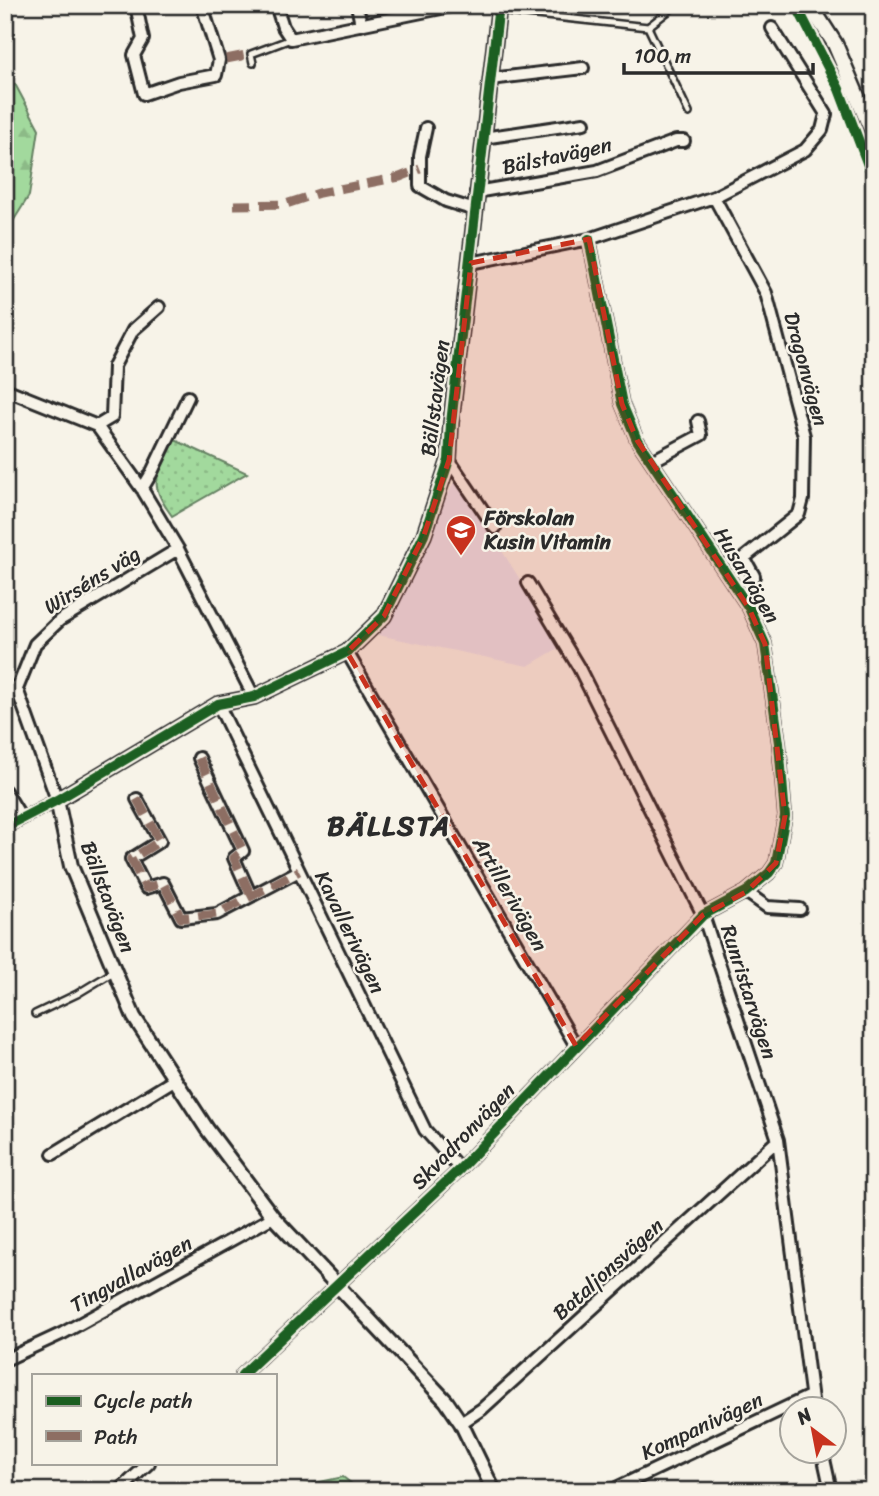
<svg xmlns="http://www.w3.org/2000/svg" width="879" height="1496" font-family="Sriracha,sans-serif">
	<defs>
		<pattern id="forest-firs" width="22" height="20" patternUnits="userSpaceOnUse" patternTransform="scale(1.75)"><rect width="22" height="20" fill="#a2d99d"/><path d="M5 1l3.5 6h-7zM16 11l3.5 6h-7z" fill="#8cba87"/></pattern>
		<pattern id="park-dots" width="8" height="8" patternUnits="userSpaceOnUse" patternTransform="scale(1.75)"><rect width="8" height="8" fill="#a2d99d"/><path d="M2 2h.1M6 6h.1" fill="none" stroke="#8cba87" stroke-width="1.8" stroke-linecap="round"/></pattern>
	</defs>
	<rect width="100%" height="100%" fill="#f7f3e8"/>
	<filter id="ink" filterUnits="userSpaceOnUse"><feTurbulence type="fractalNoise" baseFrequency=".0143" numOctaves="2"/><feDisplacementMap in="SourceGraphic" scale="14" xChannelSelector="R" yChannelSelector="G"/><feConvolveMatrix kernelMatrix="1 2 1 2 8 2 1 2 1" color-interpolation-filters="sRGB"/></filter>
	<g filter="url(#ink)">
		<path fill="#e9e4eb" d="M456,478L562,646L528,666L378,635Z"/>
		<path fill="url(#forest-firs)" stroke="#668264" stroke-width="2" d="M15,84L39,129L29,196L5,234V86Z
			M343,1477L361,1491H278Z"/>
		<path fill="url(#park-dots)" stroke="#668264" stroke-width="2" d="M175,440L247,473L172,516C146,481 157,476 175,440Z"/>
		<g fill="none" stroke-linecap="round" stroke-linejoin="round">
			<g stroke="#2b2b2b" stroke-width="10">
				<path id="service" d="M676,5L648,27L689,113
					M499,11L648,27
					M253,63L251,54L291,39
					M35,1014L77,994L115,971"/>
			</g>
			<g stroke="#2b2b2b" stroke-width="16">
				<path id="minor" d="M136,5L143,39L134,55L144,94L179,82L216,75L219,60L202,5
					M276,5L283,27L291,39L456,5
					M357,5L361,25
					M490,79L583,68
					M426,128L420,156V186L446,201L475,210
					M483,138L584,123
					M476,192L597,171L676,141H684
					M714,197L766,293L804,436L803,499L799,514L744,558L754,576
					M471,263L589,239L714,197L805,150L822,130L826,114L772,28
					M5,389L97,426L142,489L178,549
					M97,426L112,417L114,366L133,330L159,307
					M449,460L495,528
					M652,461L701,435L698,421
					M142,489L151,474L188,397
					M528,583L579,668L703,915L778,1140L813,1408
					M347,652L576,1046
					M5,687L17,689L57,800L5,827
					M17,689L35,644L60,620L178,549L254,697
					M218,704L425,1130L460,1169
					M199,758L243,851L234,858L251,896
					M5,791L21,817
					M137,799L160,841L131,859L146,888L163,883L181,918L217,914L299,871
					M746,892L767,907L800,909
					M53,1154L174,1080
					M5,1360L63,1333L273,1217
					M242,1375L460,1169L703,915L746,892L769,873L776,863L785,816L779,743L765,644L749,608L637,440L622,404L589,239
					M461,1423L482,1409L778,1140
					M822,1450L831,1491
					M119,1491L149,1463
					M610,1491L810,1396"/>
			</g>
			<g stroke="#2b2b2b" stroke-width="18">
				<path id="tertiary" d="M494,1491L461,1423L446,1401L273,1217L207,1129L134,1017L71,866L57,800L218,704L254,697L347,652L384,616L424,535L449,460L451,423L499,5"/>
			</g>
			<g stroke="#2b2b2b" stroke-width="19">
				<path id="secondary" d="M810,5L835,44L874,136"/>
			</g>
			<use href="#service" stroke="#f7f3e8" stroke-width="5"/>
			<use href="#minor" stroke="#f7f3e8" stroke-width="10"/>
			<use href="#tertiary" stroke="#f7f3e8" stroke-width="12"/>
			<use href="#secondary" stroke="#f7f3e8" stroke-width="14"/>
			<path stroke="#8d6e63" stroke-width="9" stroke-dasharray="18 9" stroke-linecap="butt" d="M226,59L251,54
				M234,205L286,204L319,193L400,177L420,169
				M199,758L243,851L234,858L251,896
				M137,799L160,841L131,859L146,888L163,883L181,918L217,914L299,871"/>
			<g stroke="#f7f3e8" stroke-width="15">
				<path id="cycleway" d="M796,5L839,89L874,181
					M5,827L57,800L218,704L254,697L347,652L384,616L424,535L449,460L451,423L499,5
					M242,1375L460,1169L703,915L746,892L769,873L776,863L785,816L779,743L765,644L749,608L637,440L622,404L589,239"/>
			</g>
			<use href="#cycleway" stroke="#1b5e20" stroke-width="10"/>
		</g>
	</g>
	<path fill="#c8321e" fill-opacity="0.2" stroke="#c8321e" stroke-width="5" stroke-dasharray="14 9" stroke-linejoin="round" d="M589,239L622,404L637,440L749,608L765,644L785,816L776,863L746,892L703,915L576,1046L347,652L384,616L424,535L449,460L471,263Z"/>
	<defs>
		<g id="school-pin" transform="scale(1.575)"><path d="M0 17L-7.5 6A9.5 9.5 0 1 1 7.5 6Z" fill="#c8321e" stroke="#f7f3e8"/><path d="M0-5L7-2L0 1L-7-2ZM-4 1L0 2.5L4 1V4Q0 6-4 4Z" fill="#fff"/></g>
	</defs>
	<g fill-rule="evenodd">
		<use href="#school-pin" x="461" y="530"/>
	</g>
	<g text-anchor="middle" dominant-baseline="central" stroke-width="5" stroke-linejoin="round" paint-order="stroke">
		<g font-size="21" fill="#2b2b2b" stroke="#f7f3e8">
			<text transform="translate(557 156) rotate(-12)">Bälstavägen</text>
			<text transform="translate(806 369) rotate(75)">Dragonvägen</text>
			<text transform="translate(435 398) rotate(-83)">Bällstavägen</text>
			<text transform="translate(747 575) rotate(59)">Husarvägen</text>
			<text transform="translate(92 580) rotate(-32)">Wirséns väg</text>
			<text transform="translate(510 894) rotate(60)">Artillerivägen</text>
			<text transform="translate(108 897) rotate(69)">Bällstavägen</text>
			<text transform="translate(350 932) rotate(64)">Kavallerivägen</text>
			<text transform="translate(749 992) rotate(72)">Runristarvägen</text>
			<text transform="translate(463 1136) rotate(-46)">Skvadronvägen</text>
			<text transform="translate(608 1269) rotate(-42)">Bataljonsvägen</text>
			<text transform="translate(131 1274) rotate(-29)">Tingvallavägen</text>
			<text transform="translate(702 1426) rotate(-25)">Kompanivägen</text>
		</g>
		<g font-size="21" font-weight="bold" fill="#2b2b2b" stroke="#f7f3e8" text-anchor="start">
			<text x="484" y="518">Förskolan<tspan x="484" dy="24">Kusin Vitamin</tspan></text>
		</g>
		<g font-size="28" font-weight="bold" letter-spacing="2" fill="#2b2b2b" stroke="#f7f3e8">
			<text x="389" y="825">BÄLLSTA</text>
		</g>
	</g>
	<rect width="879" height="1496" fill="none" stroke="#f7f3e8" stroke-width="28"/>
	<rect x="14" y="14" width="851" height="1468" fill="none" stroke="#2b2b2b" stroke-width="2.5" filter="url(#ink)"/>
	<rect x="32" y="1374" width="245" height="91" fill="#f7f3e8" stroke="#a5a39c" stroke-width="2"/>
	<rect x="46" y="1396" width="35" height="10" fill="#1b5e20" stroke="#a5a39c" stroke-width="2"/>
	<text x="94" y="1408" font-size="21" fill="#2b2b2b">Cycle path</text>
	<rect x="46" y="1431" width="35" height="10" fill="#8d6e63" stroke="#a5a39c" stroke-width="2"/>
	<text x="94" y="1444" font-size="21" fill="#2b2b2b">Path</text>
	<g transform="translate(813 1430) rotate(328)"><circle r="33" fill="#f7f3e8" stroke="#a5a39c" stroke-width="2"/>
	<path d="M0-5L12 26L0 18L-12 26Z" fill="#c8321e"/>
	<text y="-10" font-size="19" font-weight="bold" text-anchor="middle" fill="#2b2b2b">N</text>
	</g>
	<path d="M624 63v10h189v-10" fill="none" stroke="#2b2b2b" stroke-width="3.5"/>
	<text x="634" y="63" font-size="21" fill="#2b2b2b" stroke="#f7f3e8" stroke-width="5" paint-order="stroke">100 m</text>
</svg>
